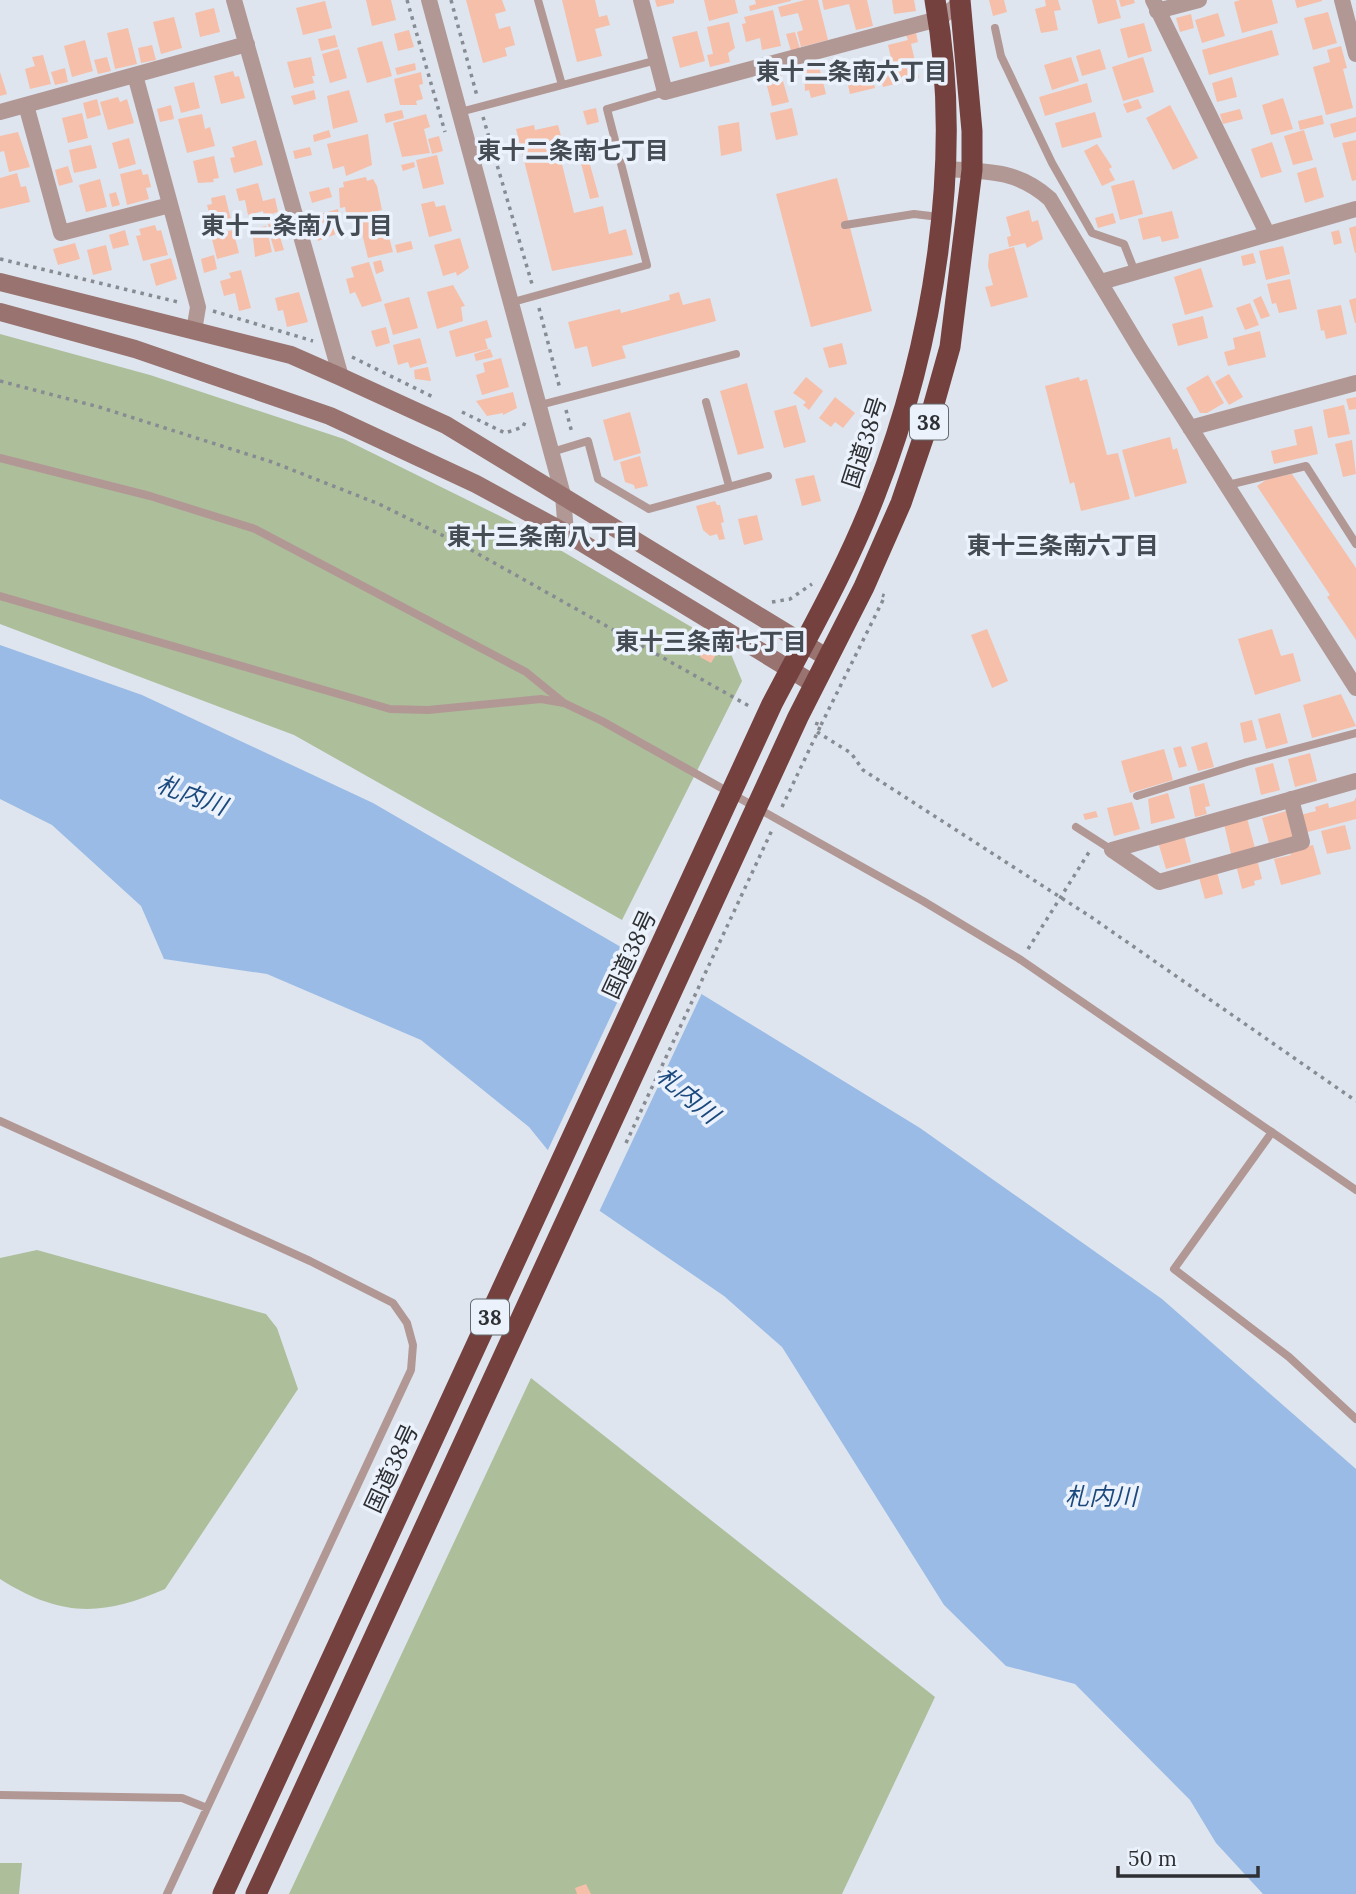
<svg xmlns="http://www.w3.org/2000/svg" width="1356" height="1894" font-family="Lora,'Noto Sans JP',serif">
	<rect width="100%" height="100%" fill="#dee5ef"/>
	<path fill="#adbe9a" d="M0,334L150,375L344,439L514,523L729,649L742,681L622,920L294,735L0,624Z
		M37,1250L266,1314L277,1328L298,1389L165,1589C102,1617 60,1617 0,1579V1258Z
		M531,1378L935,1697L842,1894H289Z
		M0,1863H22L19,1894H0Z"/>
	<path fill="#9abbe5" d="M0,645L142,695L373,803L695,990L920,1128L1162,1299L1356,1469V1894H1263L1216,1843L1190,1800L1075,1684L1006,1666L944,1605L782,1347L724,1296L594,1207L529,1127L421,1040L267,974L164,959L141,906L52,825L0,799Z"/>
	<path fill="#dee5ef" d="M640,954L703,991L598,1214L546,1154Z"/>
	<path fill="#f6bfaa" d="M366,0H391L396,20L372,26Z
		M466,0H502L506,11L495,14L499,29L510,26L515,45L505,48L507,56L483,63Z
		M562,0H595L599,17L607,15L610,25L595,29L602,56L577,62Z
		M655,0H674V3L657,7Z
		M704,0H735L738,13L709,21Z
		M755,0H791V1L750,11L749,6L756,4Z
		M805,0H818L828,40L801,47L797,32L803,30L798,13L781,17L778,7Z
		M822,0H867L873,26L856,30L849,4L824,10Z
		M892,0H914L916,11L894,14Z
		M989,0H1004L1007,12L993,16Z
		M1045,0H1058L1061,10L1054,11L1058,30L1041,33L1035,9L1046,6Z
		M1092,0H1116L1121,18L1098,24Z
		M1119,0H1134L1135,3L1121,7Z
		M1240,0H1272L1278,23L1242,33L1234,2Z
		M1295,0H1322V1L1297,8Z
		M325,1L332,28L303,35L296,8Z
		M214,8L220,32L200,37L195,13Z
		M773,10L781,46L762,50L760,38L746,42L742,24L746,23L744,17Z
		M1328,12L1337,43L1313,50L1304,18Z
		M1218,13L1225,36L1202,43L1195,20Z
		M1191,14L1194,28L1180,32L1176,18Z
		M174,17L182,48L161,54L153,22Z
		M729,22L735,48L728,53L730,62L710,67L707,55L713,54L707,27Z
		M1144,23L1152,51L1128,58L1120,29Z
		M128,28L137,64L115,69L107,33Z
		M409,30L414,47L398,51L394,34Z
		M1272,30L1279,55L1209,75L1202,50Z
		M697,31L705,61L680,68L672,37Z
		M795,32L800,49L791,51L786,34Z
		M916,33L918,42L911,44L919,78L883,87L880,74L894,71L888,45L908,40L906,35Z
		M335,35L338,47L321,51L318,39Z
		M85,40L93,71L72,77L64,46Z
		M382,41L392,76L367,83L357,48Z
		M152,45L156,60L141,63L138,48Z
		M1341,46L1347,68L1343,69L1353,108L1326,115L1313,67L1330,62L1327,50Z
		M339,49L347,78L330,83L322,54Z
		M1100,49L1106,69L1082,76L1076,56Z
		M43,55L51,84L30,89L25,69L35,66L32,57Z
		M107,57L111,71L98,74L94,60Z
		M311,57L315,76H312L314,83L294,88L287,62Z
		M867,57L875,88L850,94L843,63Z
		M1071,57L1079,81L1052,90L1044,65Z
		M1143,57L1154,92L1123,101L1112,67Z
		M415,63L416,70L397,75L395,68Z
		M819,66L826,94L811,98L809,90L805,91L804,70Z
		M65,68L68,82L55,85L51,72Z
		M233,71L235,77L239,76L245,98L221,104L214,76Z
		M0,72L7,94L0,96Z
		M421,72L423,84L419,85L423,99L416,101L417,105H400L394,79Z
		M781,74L789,102L772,106L765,78Z
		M1232,77L1237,97L1217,102L1212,83Z
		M194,82L200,108L181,113L174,87Z
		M1087,83L1092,102L1045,116L1039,97Z
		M314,90L316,99L294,105L291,96Z
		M349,90L358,122L333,129L327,96Z
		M118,97L120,102L127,99L134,123L108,130L100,102Z
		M1283,98L1293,129L1271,135L1262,105Z
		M97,99L101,115L87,119L83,103Z
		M1138,99L1142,108L1127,113L1123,104Z
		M171,105L174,119L160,122L157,109Z
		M1170,105L1198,158L1173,170L1146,118Z
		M596,108L599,122L587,125L583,111Z
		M792,108L798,135L776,140L770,113Z
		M1240,109L1243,119L1223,124L1220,114Z
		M402,110L404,118L386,123L384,114Z
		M1095,112L1102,137L1062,148L1055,123Z
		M82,113L88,138L68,143L62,118Z
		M202,114L205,129L210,127L215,146L187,153L178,119Z
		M426,114L430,127L424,129L430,153L402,157L393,123Z
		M1322,115L1324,124L1300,130L1298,121Z
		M1356,117V132L1334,138L1330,124Z
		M739,122L742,151L721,156L718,126Z
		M534,125L535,130L558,125L565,150L559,152L574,213L603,206L609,234L626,229L633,255L552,271L516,129Z
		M329,130L331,137L314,142L313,135Z
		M1304,130L1313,160L1293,165L1284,136Z
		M18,132L30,167L9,172L4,151L0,152V136Z
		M368,134L372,165L346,176L344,166L333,169L327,144Z
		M439,136L443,151L432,154L428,139Z
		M129,138L136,164L119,169L112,143Z
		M256,140L263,165L234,173L230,158L235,157L232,147Z
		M1356,140V180L1352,181L1342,143Z
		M1272,142L1282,172L1261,178L1251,149Z
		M1097,144L1112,167L1109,169L1115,180L1102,186L1084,151Z
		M91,145L97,168L74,173L69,150Z
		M310,147L312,155L295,159L293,151Z
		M437,155L444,184L423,189L416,160Z
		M214,156L219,178L213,179L214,182L198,183L193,161Z
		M589,161L599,197L590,199L581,163Z
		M414,162L415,167L403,171L401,165Z
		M68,166L73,182L59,186L55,170Z
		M1316,167L1324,197L1305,203L1297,173Z
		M141,169L143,175L148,174L151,187L146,188L149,199L127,205L120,174Z
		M17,173L21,187L26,186L30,202L0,209V178Z
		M366,177L367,181L373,179L377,186L382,210L347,217L345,207L340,208L339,188L344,187L343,182Z
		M837,178L872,311L811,327L776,194Z
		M100,179L107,207L86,212L79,185Z
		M1134,180L1143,214L1120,220L1111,186Z
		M258,183L263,201L275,198L278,212L264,216L263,211L248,215L245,200L239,201L236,189Z
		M329,187L332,197L312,203L309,192Z
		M116,192L120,205L112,207L109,194Z
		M225,195L232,224L213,229L207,205L212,204L211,198Z
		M434,201L436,207L445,205L452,231L429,237L421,204Z
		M338,209L340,219L315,225L313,216Z
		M1029,210L1032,222L1038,220L1043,239L1027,248L1025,243L1009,247L1007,237L1011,236L1006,217Z
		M1172,211L1179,238L1162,242L1160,236L1143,240L1138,219Z
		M1113,213L1116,223L1098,228L1095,218Z
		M383,215L393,252L368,258L359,221Z
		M280,220L283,234L271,237L268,223Z
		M155,225L157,231L161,230L168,255L143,261L136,236L141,235L139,229Z
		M342,225L344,231L318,241L316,232Z
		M266,226L272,252L255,257L252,229Z
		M1356,226V253H1355L1349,228Z
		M125,230L129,245L113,249L109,235Z
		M233,230L239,253L217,259L211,235Z
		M1339,230L1342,243L1334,245L1331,232Z
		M280,237L284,250L275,252L271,239Z
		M460,238L469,268L457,276L456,272L443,276L434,245Z
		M411,241L413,249L397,253L395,245Z
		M75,243L80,259L58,265L53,249Z
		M106,245L112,270L93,275L87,250Z
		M1283,246L1290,274L1266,280L1259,251Z
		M1014,247L1028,297L991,307L985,287L993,285L988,266L989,254Z
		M1253,253L1256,263L1243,266L1241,256Z
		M214,255L217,269L204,273L201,259Z
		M171,258L177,279L156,286L150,264Z
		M381,260L384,271L376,274L373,262Z
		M369,262L382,301L362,307L355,292L350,294L346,279L354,277L351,267Z
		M1201,268L1213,307L1185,315L1174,277Z
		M241,270L251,308L239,311L235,293L224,296L220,281L231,278L229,273Z
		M1290,279L1297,309L1279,313L1276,303L1272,304L1267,284Z
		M453,285L465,306L461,307L463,321L437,329L427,292Z
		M299,292L308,322L287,327L283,310L278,311L275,298Z
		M679,292L683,305L710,298L716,321L622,346L626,358L592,367L587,346L575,349L568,322L620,309L621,313L670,300L669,295Z
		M1261,296L1270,316L1261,319L1253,300Z
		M409,297L418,328L393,335L384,304Z
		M1356,298V323H1355L1349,300Z
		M1250,303L1259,325L1245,330L1236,308Z
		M1341,305L1347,334L1326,339L1324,330L1321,331L1317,310Z
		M1203,316L1208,338L1178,346L1172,324Z
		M487,320L492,337L485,339L488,349L456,357L449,331Z
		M386,327L390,343L376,347L371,331Z
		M1260,331L1266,357L1228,366L1224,352L1235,349L1233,338Z
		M420,338L427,363L410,368L408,362L398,365L393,345Z
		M842,343L847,364L829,368L823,348Z
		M490,349L493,357L476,361L474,354Z
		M501,358L509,387L482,395L476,375L485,372L483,363Z
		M428,367L431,381L415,379L414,370Z
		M1229,374L1243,397L1229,405L1215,382Z
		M1208,375L1224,403L1207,413H1200L1186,388Z
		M806,377L823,391L809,410L803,405L806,402L793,393Z
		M1079,377L1080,381L1087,379L1107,455L1118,453L1130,499L1081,511L1074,482L1070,484L1045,386Z
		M747,383L764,448L738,455L720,391Z
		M513,392L517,408L503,415V413L487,416L476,401Z
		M835,397L855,413L843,428L835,422L831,427L819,418Z
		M1356,397V409L1349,410L1346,399Z
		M796,405L806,442L784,448L774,411Z
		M1344,405L1350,434L1328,438L1323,410Z
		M630,412L641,453L614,461L603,420Z
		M1312,426L1318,454L1274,464L1271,451L1297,445L1294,430Z
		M1170,437L1173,450L1177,448L1187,483L1135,497L1122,450Z
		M1352,440L1356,474L1343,477L1335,444Z
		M640,456L648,486L635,489L634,485L625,482L620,462Z
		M1292,474L1356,568V640L1327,597L1330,595L1257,486L1269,478Z
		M814,475L821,501L802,506L795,479Z
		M715,501L717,505H720L724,522L721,523L725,539L719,540L717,534L710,536L703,530L696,506Z
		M757,515L763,540L744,545L738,519Z
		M987,629L1008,681L992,688L971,635Z
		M1272,629L1281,656L1293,653L1301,681L1255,695L1238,639Z
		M706,647L717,653L711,663L700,657Z
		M1341,694L1356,726L1312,738L1303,705Z
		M1280,713L1288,743L1266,749L1258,719Z
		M1252,720L1257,740L1244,743L1240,723Z
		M1207,742L1214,767L1198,771L1191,747Z
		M1181,746L1187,766L1179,768L1173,748Z
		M1164,749L1173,780L1130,793L1121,761Z
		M1310,753L1317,781L1295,787L1288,759Z
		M1273,763L1280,790L1261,795L1255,768Z
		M1204,783L1210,806L1205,807L1207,814L1195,817L1189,787Z
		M1168,793L1175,818L1151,824L1148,799Z
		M1356,797V819L1304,833L1300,815L1316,811L1315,807L1328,803L1329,808L1354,801Z
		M1132,802L1140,829L1114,836L1107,808Z
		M1096,811L1098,817L1085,820L1083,814Z
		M1286,811L1293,837L1269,843L1262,818Z
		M1247,818L1255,848L1231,854L1224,824Z
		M1345,825L1351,849L1327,854L1321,831Z
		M1184,835L1191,862L1166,869L1158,842Z
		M1313,845L1321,874L1281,885L1274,859L1291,855L1290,850Z
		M1257,859L1262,879L1254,881L1255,885L1242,889L1236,865Z
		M1216,868L1223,894L1205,899L1198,874Z
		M586,1884L591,1894H577L575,1888Z"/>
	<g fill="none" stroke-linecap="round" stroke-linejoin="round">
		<path stroke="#878b92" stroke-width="3.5" stroke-dasharray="3.5 5" stroke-linecap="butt" d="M407,0L445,132
			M451,0L477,96
			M483,117L532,284
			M0,259L178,302
			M539,308L560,389
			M213,311L313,341
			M352,357L433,397
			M0,381L99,407L272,462L379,504L464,546L749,706
			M566,410L572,433
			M462,412L505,433L523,427L525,422
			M772,602L790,599L812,584
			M821,725L885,596L882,595
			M817,732L851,753L863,770L1091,917L1356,1101
			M782,807L821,725L815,723
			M1028,949L1091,849
			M626,1143L772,830"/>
		<path stroke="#b29895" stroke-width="8" d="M538,0L562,85
			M995,28L1001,56L1052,163L1092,233L1124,244L1135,272
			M460,112L657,60
			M845,225L914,214L939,217
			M513,302L647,265L607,109L665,92
			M706,402L729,486
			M540,405L736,354
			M552,452L588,441L598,479L649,509L768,476
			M0,458L150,496L255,529L526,672L564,703
			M1228,485L1306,466L1356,544
			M0,596L390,709L428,710L541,699L564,703L602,721L923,901L1021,960L1356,1190
			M1137,796L1247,762L1356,733
			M1076,827L1112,850
			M0,1121L310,1261L393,1303L407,1323L413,1345L411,1370L167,1894
			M1272,1132L1174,1269L1289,1357L1356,1419
			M0,1795L182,1798L207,1808"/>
		<path stroke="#b29895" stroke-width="16" d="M234,0L341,377
			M429,0L563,495L566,533
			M641,0L665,92L938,19L961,3
			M1153,0L1267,233
			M1342,0L1356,54
			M1157,11L1199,0
			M135,75L198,307L194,331
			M26,105L61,233L170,205
			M0,112L247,44
			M945,169C987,171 1018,170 1050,199L1140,349L1356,688
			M1101,282L1356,209
			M1190,428L1356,383
			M1291,799L1302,842L1159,882L1112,850L1356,781"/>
		<path stroke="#98736f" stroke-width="18" d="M0,282L291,355L341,377L446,425L828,658
			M0,312L135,349L330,416L476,484L566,533L814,684"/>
		<path stroke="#74413e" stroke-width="21" d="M223,1894L772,704C808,635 847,568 875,495C934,345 964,159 935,0
			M256,1894L798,717L864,587L901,503L930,418L950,347L972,170V131L960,0"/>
	</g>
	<g text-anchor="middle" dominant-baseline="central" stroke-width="7" stroke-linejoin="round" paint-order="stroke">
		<g fill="#ebf2fc" stroke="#666a6f" stroke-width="2">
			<rect x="910" y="404.5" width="38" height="35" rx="5"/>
			<rect x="471" y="1299.5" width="38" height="35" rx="5"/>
		</g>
		<g font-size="21" font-weight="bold" fill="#2d2f33">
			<text x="929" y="422">38</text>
			<text x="490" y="1317">38</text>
		</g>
		<g font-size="23" fill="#2d2f33" stroke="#ebf2fc">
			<text transform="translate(864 442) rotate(-72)">国道38号</text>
			<text transform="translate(629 954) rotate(-65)">国道38号</text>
			<text transform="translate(391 1468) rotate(-65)">国道38号</text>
		</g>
		<g font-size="24" font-weight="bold" fill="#464c53" stroke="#ebf2fc">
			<text x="852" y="71">東十二条南六丁目</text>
			<text x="573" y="150">東十二条南七丁目</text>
			<text x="297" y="225">東十二条南八丁目</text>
			<text x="543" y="536">東十三条南八丁目</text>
			<text x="1063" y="545">東十三条南六丁目</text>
			<text x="711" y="641">東十三条南七丁目</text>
		</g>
		<g font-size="24" font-style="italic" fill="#1c497d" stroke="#ebf2fc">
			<text transform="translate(192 795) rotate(20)">札内川</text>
			<text transform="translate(688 1095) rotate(40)">札内川</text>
			<text x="1101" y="1496">札内川</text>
		</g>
	</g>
	<path d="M1118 1866v10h140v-10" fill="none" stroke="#2d2f33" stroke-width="3.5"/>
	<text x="1128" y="1866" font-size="21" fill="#2d2f33" stroke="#ebf2fc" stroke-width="5" paint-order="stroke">50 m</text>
</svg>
